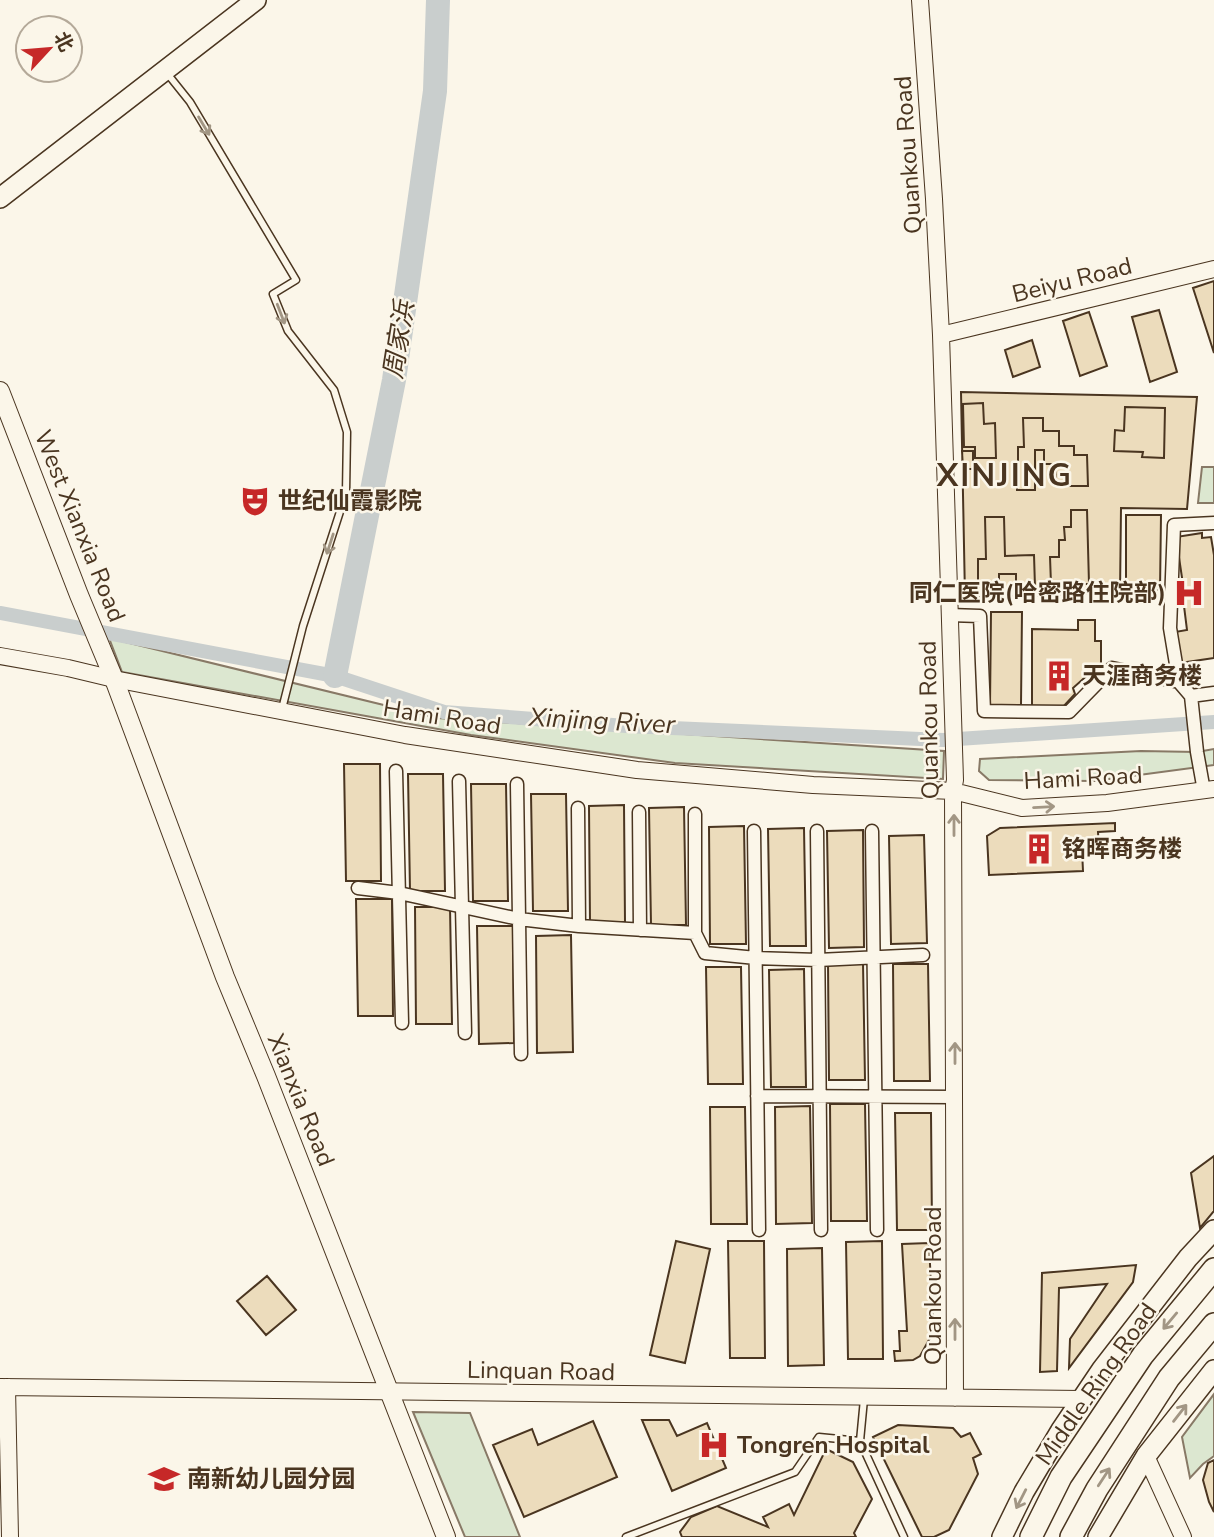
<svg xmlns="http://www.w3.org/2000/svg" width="1214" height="1537" font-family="'Nunito Sans','Noto Sans SC',sans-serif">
	<rect width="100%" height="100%" fill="#fbf6e9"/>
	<path fill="#dce7d0" stroke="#887966" stroke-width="2" d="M1202,467H1214V503H1198Z
		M109,638L437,718L944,751L943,779L675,763L471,735L122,672Z
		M1214,749V765L1094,781L989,780L979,771L980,759L1141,751L1197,752Z
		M1214,1394V1456L1203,1464L1190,1478L1182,1437Z
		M413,1412L470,1413L520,1537H465Z"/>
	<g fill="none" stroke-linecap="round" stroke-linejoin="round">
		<path stroke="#c9cecd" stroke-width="14" d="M0,613L335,676L444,712L626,726L943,740L1214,722"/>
		<path stroke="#c9cecd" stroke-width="24" d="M335,676L394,380L435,91L438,0"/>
	</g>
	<path fill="#ecdcbc" stroke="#4a3520" stroke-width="2" d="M1214,281V353L1193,288Z
		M1159,310L1177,372L1150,382L1132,317Z
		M1089,312L1107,366L1080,376L1063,321Z
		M1032,340L1040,367L1013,377L1005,350Z
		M961,392L1197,397L1187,509L1121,508L1120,593L965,597Z
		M983,403L984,424L995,423L996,458H975V447H964L963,404Z
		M1125,407L1165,408L1164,458L1142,457L1143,452L1114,451L1115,430L1124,431Z
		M1023,418H1043V431H1059V446H1074V455H1087L1088,486H1056L1055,464H1044V450H1035V490H1017V479H1012V466H1018V447H1024Z
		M962,451H973V469H963Z
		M1071,510H1087L1089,584H1051L1050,557H1059V540H1065L1064,527H1071Z
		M1126,515H1161L1160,590L1126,589Z
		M985,517H1004L1005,556L1034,555L1035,587L1016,588V574H999V586L978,587V559H986Z
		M1202,533V538L1211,537L1214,555V658L1180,663L1175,632L1187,630L1183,598H1185L1176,537Z
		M991,612H1022L1021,705H990Z
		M1078,620H1095V641H1101V663L1073,688L1075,694L1062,708H1032V629L1078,630Z
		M344,764H380L381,881H346Z
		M408,774H443L445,891H410Z
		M471,784H506L508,901H473Z
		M531,794H566L568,911H533Z
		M624,805L625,922L590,923L589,806Z
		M684,807L686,925H651L649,808Z
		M1115,823V831L1098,832L1099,849L1082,850L1083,871L989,875L987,836L1000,828Z
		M744,826L746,944H710L709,827Z
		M804,828L806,946H770L768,829Z
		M863,830L864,947L829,948L827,831Z
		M924,835L927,943L891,944L889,836Z
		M356,899H392L393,1016H358Z
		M415,907H450L452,1024H416Z
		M477,926H513L514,1043L479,1044Z
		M571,935L573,1052L537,1053L536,936Z
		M828,963H863L865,1080H829Z
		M893,964H928L930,1081H894Z
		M706,967H741L743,1084H708Z
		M804,969L806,1087H771L769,970Z
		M830,1104H865L867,1221H831Z
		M810,1106L812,1223L776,1224L775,1107Z
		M710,1107H745L747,1224H711Z
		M895,1113H931L932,1230H897Z
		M1214,1156V1211L1200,1228L1191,1173Z
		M676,1241L710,1249L685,1363L650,1355Z
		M728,1241H764L765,1358H730Z
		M882,1241L883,1359H848L846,1242Z
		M929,1243L933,1327L930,1338L920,1356L913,1360L895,1361L894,1351H900L899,1331H907L902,1244Z
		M822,1248L824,1365L788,1366L787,1249Z
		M1136,1265L1133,1282L1069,1368L1070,1339L1107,1284L1059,1288L1057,1371L1040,1372L1042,1273Z
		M267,1276L296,1310L266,1335L237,1301Z
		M642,1420H669L677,1436L707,1423L726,1468L672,1491Z
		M593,1421L617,1477L524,1517L493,1445L532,1429L538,1445Z
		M898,1425L953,1428L961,1437L970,1433L981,1454L973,1458L978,1474L949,1530L934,1537H922L873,1437Z
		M826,1449L853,1462L872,1499L854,1533L856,1537H682L680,1532L691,1517L717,1506L768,1527L763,1517L789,1504L794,1515Z
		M1214,1460V1512L1209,1502L1203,1480L1208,1463Z"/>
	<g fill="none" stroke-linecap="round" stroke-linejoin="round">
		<g stroke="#4a3520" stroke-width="9">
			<path id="service" d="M166,72L190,102L296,280L273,294L288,331L334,390L347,432L346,493L303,626L282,709
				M860,1441L904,1537
				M626,1537L795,1472L819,1437L860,1441L864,1399"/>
		</g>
		<g stroke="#4a3520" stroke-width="15">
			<path id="minor" d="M949,615L980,616L984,711L1069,712L1112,668L1179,682
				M1191,696L1214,693
				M396,771L402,1023
				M459,781L465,1033
				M517,784L521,1054
				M1204,791L1197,752L1191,696L1179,682L1170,628L1174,525L1214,523
				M578,808L579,926
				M639,812L640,930
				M695,814V933
				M754,831L759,1230
				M817,831L821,1230
				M872,831L877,1230
				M358,888L399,893L519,919L579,926L695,933L705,953L756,958L818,960L923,955
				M757,1096L955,1097"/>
		</g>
		<g stroke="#4a3520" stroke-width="18">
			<path id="tertiary" d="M920,0L934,199L941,335L955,780L953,791L955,1398
				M941,335L1214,269
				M0,656L68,668L114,679L405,735L637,770L813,785L953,791L1022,808L1107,803L1214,789
				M0,1387L1081,1399
				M7,1387L10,1537
				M1146,1456L1183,1537"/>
		</g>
		<g stroke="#4a3520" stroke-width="20">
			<path id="secondary" d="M0,391L79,595L114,679L225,977L266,1076L446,1537"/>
		</g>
		<g stroke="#4a3520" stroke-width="22">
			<path id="primary" d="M0,198L256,0
				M1002,1537L1024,1492L1061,1430L1102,1369L1188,1258L1214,1230
				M1098,1537L1146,1456L1214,1370"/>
		</g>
		<g stroke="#4a3520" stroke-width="24">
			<path id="trunk" d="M1031,1537L1061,1477L1143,1355L1214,1269
				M1071,1537L1097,1489L1169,1378L1214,1324"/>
		</g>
		<use href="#service" stroke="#fbf6e9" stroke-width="6"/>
		<use href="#minor" stroke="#fbf6e9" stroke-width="12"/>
		<use href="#tertiary" stroke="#fbf6e9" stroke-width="16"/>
		<use href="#secondary" stroke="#fbf6e9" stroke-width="18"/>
		<use href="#primary" stroke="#fbf6e9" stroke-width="19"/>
		<use href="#trunk" stroke="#fbf6e9" stroke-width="21"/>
	</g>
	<defs><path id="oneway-shaft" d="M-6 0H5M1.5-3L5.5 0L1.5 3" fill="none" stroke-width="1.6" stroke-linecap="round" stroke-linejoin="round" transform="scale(1.75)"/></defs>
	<g stroke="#a29684">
		<use href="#oneway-shaft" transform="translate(204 126) rotate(59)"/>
		<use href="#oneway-shaft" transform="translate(281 314) rotate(69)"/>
		<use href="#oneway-shaft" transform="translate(330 544) rotate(108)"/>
		<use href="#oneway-shaft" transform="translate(1044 807) rotate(-3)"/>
		<use href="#oneway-shaft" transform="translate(954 825) rotate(-90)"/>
		<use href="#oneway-shaft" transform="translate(955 1053) rotate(-90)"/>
		<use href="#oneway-shaft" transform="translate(1170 1321) rotate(130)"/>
		<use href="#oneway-shaft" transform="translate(955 1329) rotate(-90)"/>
		<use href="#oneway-shaft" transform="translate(1180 1413) rotate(-52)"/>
		<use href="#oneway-shaft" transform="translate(1104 1477) rotate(-57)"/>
		<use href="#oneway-shaft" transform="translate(1021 1499) rotate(117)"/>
	</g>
	<defs>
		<g id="theatre-bare" transform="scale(2.415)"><path d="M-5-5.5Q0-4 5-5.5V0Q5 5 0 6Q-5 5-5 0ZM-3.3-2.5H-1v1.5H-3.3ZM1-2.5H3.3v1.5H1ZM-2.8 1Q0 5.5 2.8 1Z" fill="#c62828" stroke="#fbf6e9" stroke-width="2.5" paint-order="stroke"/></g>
		<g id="hospital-bare" transform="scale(2.415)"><path d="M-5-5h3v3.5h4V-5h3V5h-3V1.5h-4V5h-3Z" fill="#c62828" stroke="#fbf6e9" stroke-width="2.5" paint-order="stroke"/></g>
		<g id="building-bare" transform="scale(2.415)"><path d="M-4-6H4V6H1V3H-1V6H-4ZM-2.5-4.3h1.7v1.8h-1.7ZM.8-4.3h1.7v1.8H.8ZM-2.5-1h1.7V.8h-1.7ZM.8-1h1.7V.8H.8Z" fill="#c62828" stroke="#fbf6e9" stroke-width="2.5" paint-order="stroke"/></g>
		<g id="school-bare" transform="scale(2.415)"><path d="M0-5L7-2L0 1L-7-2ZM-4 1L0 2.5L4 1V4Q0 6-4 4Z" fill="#c62828" stroke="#fbf6e9" stroke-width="2.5" paint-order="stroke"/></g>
	</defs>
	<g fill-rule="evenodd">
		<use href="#theatre-bare" x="255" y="501"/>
		<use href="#hospital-bare" x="1189" y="593"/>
		<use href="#building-bare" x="1059" y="676"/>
		<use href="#building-bare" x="1039" y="849"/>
		<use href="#hospital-bare" x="714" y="1445"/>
		<use href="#school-bare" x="164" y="1479"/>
	</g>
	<g text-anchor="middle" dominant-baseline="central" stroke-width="5" stroke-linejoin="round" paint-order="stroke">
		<g font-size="24" fill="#4a3520" stroke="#fbf6e9">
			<text transform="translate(908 155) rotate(-94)">Quankou Road</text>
			<text transform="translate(1072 280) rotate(-14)">Beiyu Road</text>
			<text transform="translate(80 526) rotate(68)">West Xianxia Road</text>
			<text transform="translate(442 717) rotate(9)">Hami Road</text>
			<text transform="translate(929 720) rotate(-91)">Quankou Road</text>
			<text transform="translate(1083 778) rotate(-3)">Hami Road</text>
			<text transform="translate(301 1100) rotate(68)">Xianxia Road</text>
			<text transform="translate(933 1286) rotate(-90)">Quankou Road</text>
			<text transform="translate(541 1371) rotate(1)">Linquan Road</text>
			<text transform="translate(1096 1384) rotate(-55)">Middle Ring Road</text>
		</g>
		<g font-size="24" font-weight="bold" fill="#4a3520" stroke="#fbf6e9" text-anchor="start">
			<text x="278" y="501">世纪仙霞影院</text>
			<text x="1166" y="593" text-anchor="end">同仁医院(哈密路住院部)</text>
			<text x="1082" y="676">天涯商务楼</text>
			<text x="1062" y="849">铭晖商务楼</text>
			<text x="737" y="1445">Tongren Hospital</text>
			<text x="187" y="1479">南新幼儿园分园</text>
		</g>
		<g font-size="26" font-style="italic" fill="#4a3520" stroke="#fbf6e9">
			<text transform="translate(399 340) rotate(-81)">周家浜</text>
			<text transform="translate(602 721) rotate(3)">Xinjing River</text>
		</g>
		<g font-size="32" font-weight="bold" letter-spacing="2" fill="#4a3520" stroke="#fbf6e9">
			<text x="1005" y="475">XINJING</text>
		</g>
	</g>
	<g transform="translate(49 49) rotate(64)"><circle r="33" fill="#fbf6e9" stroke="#b4a999" stroke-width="2"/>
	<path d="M0-5L12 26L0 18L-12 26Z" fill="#c62828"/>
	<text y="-10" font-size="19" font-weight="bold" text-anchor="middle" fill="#4a3520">北</text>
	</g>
</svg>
